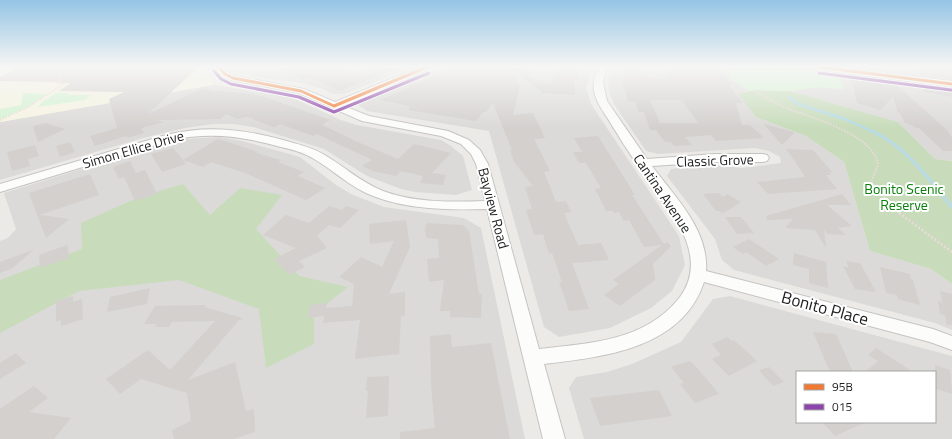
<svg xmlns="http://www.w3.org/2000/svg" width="952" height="439" font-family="'Titillium Web',sans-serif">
	<rect width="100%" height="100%" fill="#eceae7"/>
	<path fill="#dbdad8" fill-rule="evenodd" d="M235,67H412L344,94H333L320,88L301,83L255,77L239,73Z
		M441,67H593L586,88L591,104L679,236L685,265L672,291L651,308L610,328L559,337L544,327L489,131L367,111L357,104Z
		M613,67H730V78L748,91L739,94L756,117L806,136L844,162L870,251L931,269L952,284V330L935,323L734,270L722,260L715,239L667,176L671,169L714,165L742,168L781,163L780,157L769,151L755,148L658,154L646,151L614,104L609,92L608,78Z
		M847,67H952V80Z
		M837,73L952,89V161L935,159L898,122L790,91L819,87L843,89Z
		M213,85L288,96L341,120L357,125L441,140L451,146L463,156L472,190L456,195L415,192L401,189L367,176L324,149L253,127L234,124H213L185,128L143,138L0,180V122Z
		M219,137L242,141L300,157L336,185L351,194L384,207L464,218L481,228L525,439H0V241L8,238L16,229L4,193L166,143L185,139Z
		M730,296L952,356V439H584L569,388L576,377L607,372L632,364L681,342L713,299ZM797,372H935V422H797Z"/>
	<path fill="#f6f4e2" d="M0,67H204L213,85L0,122Z"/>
	<path fill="#c8dcbb" d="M754,90L790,91L898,122L935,159L952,161V284L931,269L870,251L844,162L806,136L756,117L738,94Z
		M183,184L210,215L240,188L282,195L256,229L299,276L348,287L314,314V344L266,368L259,309L179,280L79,291L0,333V280L82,249L81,223L139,197Z"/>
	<path fill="#d3f3d2" d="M730,67H789L837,73L844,89L819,87L790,91L754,90L748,91L730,78Z
		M23,93L48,94L29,106L0,120V109L21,105Z
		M56,93H67L69,95H91L85,100L38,107L42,102Z"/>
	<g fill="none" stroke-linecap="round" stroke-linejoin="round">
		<path stroke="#b9dbe1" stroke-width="3" d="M789,97L798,104L845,119L876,133"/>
		<path stroke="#b9dbe1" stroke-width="3.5" d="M874,132C907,148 929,179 952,207"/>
	</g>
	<path fill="#d3d0ce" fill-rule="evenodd" d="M18,67H196L192,70H195L148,114L203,88L217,92L219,91L246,93L265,97L330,120L322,125L360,143L398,159L414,144L451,153L432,173L446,175L443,185L420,183L423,176L401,171L396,176L373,171L362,166L372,160L317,134L313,136L280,124L274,127L252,119L254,118L246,117L237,119L226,114L220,119L157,120L164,122L141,128L144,133L128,138L126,136L95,146L90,136L117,128L109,99L124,92L59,91L71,83H60L61,82L0,81V77Z
		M279,67H335V68L331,70L334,71L344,68L357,74L370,67H402L339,91L310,77L303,80Z
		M456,67H536L528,77L550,84L558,72L559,67H577L578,80H574L575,95L543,93L511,69L520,86L513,115L533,113L545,138L534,139L550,171L544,172L556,202L566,201L571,212L564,213L578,245L601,243L609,260L572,263L589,309L569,311L559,282H562L552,253L549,254L543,234L534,235L526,210L532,209L525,187L533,186L514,162L510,150H512L493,103L486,112H483L476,121L408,110L410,106L380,100L410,87L409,85L419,83Z
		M627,67H642L639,75L663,80L670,67H718L732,85H729L743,103H736L742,125H750L764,138L716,141L711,135L685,137L692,145L674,146L671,142H665L656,130H650L644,112H639L635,102L628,101L622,80ZM650,100H682L698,123H660Z
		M915,67H952V79L918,75Z
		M851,76L892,81L948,131L952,138V151H943L919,128L914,127L912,125L905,123L900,113H898L893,97L880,110L857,103L851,80Z
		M922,85L952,88V97L924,92Z
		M46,123L65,129L38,142L33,126Z
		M764,124L794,132L793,134L782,145Z
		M598,136L635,195H632L664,244L667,242L671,246L653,264L655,280L620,306L604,295L619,284L613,280L662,245L644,247L629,220L624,221L619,212L614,213L613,211H606L595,189L601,188L586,163H579L573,152H582L574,138Z
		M218,139L258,152L256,153L281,160L278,162L304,172L298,176L325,188L306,200L245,173L211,162L203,167L183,160L186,164L162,172L151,154L173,148L183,160Z
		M70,142L75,152L60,157L56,146Z
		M35,145L39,156L28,159L30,166L12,171L7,152Z
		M786,149L813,150L833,173L829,172L831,175H826L837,189L768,194L757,182L805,177L794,160Z
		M130,161L136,173L145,170L157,194L135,201L124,177L119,179L113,167Z
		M90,174L99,195L40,215L69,219L46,238L29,193Z
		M719,193L723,197L727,194L741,202L722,214L720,211H716L703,194Z
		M842,194L851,205H827L852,226L838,228L846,235L827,234L824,229L826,248L815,230L785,228L793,219L767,220L766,216Z
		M329,206L342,210L346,206L359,210L340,228L329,225L317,236L327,248L299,261L305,267L289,275L274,259L296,248L263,235L286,215L309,223Z
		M725,217H741L754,233L737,234Z
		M406,220L410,247L389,294L405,292V316H401L399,354L355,359L360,320L323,323L324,316L307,318L310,305L327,303L326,308L352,306L354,284L339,277L361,257L382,267L394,241L370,244L369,224Z
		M427,223L463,225L469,231L479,294H482L481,318L450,317V311H440L444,280L429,282L427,259L439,258L438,239L426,238L425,229Z
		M749,239L779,259L766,266L746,252L743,254L733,247Z
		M67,245L69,258L40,268L39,255Z
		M33,250L13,268L0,273V262Z
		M794,253L826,262L828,288L809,283V269L793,265Z
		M846,261L860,263L876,292L855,289L843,266L849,268Z
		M880,267L910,274L911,279L913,280L920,305L898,299L897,295L886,293Z
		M150,288L147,304L107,312L110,297Z
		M940,291L952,294V325H947L945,315L940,314L938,301L942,302Z
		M73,296V302L82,299L83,319L61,326V320L56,322V301Z
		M206,305L204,307L242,318L241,320H239L188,380L235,362L246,411L254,409L255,432L233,439H174L172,430L191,421L187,393L141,379L120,394L106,379L148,350L170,370L215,321L172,322L169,327H155L157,324H144L155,306Z
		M813,332L836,334L853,372H830Z
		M451,334L452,347L491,343L510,439H400V432L435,428L431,385L430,336Z
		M727,337L732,341L734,340L757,361L729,376L712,359L721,355L712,344Z
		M876,348L913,372H865L878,361L868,355Z
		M16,353L26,363L0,379V363Z
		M690,361L699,370L719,394L695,403L680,384L684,383L671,367Z
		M935,365L950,370L952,394L936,389Z
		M769,367L784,382L773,386L759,370Z
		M389,376L388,416L366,418L368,391H366L367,377Z
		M34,386L48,398L29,412L71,418L54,439H0V409Z
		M659,390L672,416L600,426L590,398Z
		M822,422H866L835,436Z"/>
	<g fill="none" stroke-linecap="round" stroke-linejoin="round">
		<g stroke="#c5c4c3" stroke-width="2">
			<path id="minor" d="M215,67H224L228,72L236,76L304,89L335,102L420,67H431L430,69L344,106L369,116L448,131L469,140L480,150L488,164L539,349C591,343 646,341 680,297C705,263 682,226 661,197C654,187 646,175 638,165C629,153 619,137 610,122C603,111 591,96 594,81C594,76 597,71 599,67H607L603,82L607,101L647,159L715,154H763L767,155L769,158L767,161L763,162H715L652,166C675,197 709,230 706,271L933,329L952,336V350L930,342L704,282C682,349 603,357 544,364L565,439H543L487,209C449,210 409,210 373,196C351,188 335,171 314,159C303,152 290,149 277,146C241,136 209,132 172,140L0,192V184L166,135C207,125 243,129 283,140C297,144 311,147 323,154C344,166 360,182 383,191C415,203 451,202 485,201L476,164L471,154L461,144L441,136L362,121L298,93L230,80L222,76Z
				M816,67H839L952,81V87L820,70Z"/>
		</g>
		<path stroke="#ebdad9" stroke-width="2" stroke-dasharray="1.5 1.5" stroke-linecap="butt" d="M773,67L774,70
			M754,90C765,97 777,104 789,109C814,119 867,132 877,160C880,167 872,174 872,183L900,214
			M0,120L28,107L65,83H56L60,80L58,78L75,67"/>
		<path stroke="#ebdad9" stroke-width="2.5" stroke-dasharray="2 2" stroke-linecap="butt" d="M899,213L952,252"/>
		<use href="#minor" fill="#fcfcfb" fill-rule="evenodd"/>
		<g stroke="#fff" stroke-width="5">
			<path id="bus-1" d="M219,67L225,74L233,78L301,91L334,106L427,67
				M820,67L952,84"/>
		</g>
		<g stroke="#fff" stroke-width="5">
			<path id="bus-2" d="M214,71L221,79L231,84L299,97L334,112L429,73
				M819,73L951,90"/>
		</g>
		<use href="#bus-1" stroke="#f47930" stroke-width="3"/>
		<use href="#bus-2" stroke="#8e44ad" stroke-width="3"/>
	</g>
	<linearGradient id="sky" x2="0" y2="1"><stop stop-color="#95c4e5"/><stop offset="0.52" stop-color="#f6f6f4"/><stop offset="1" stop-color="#f6f6f4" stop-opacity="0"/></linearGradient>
	<rect width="952" height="128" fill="url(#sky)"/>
	<g text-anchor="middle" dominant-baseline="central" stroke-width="4" stroke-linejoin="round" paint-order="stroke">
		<g font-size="14" fill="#1e1e1e" stroke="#fff">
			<text transform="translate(133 149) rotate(-16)">Simon Ellice Drive</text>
			<text transform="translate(715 160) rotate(-2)">Classic Grove</text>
			<text transform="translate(663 193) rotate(56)">Cantina Avenue</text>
			<text transform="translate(494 208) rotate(75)">Bayview Road</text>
		</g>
		<g font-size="14" fill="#08800b" stroke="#fff">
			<text x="904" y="188">Bonito Scenic<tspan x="904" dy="16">Reserve</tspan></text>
		</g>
		<g font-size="17" fill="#1e1e1e" stroke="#fff">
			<text transform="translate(825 308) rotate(15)">Bonito Place</text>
		</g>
	</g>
	<rect x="796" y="371" width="140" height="52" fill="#ffffff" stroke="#a5a5a5"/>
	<rect x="804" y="384" width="20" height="6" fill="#f47930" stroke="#a5a5a5"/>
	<text x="832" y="391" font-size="12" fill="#1e1e1e">95B</text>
	<rect x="804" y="404" width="20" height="6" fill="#8e44ad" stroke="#a5a5a5"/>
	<text x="832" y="411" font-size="12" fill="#1e1e1e">015</text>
</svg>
